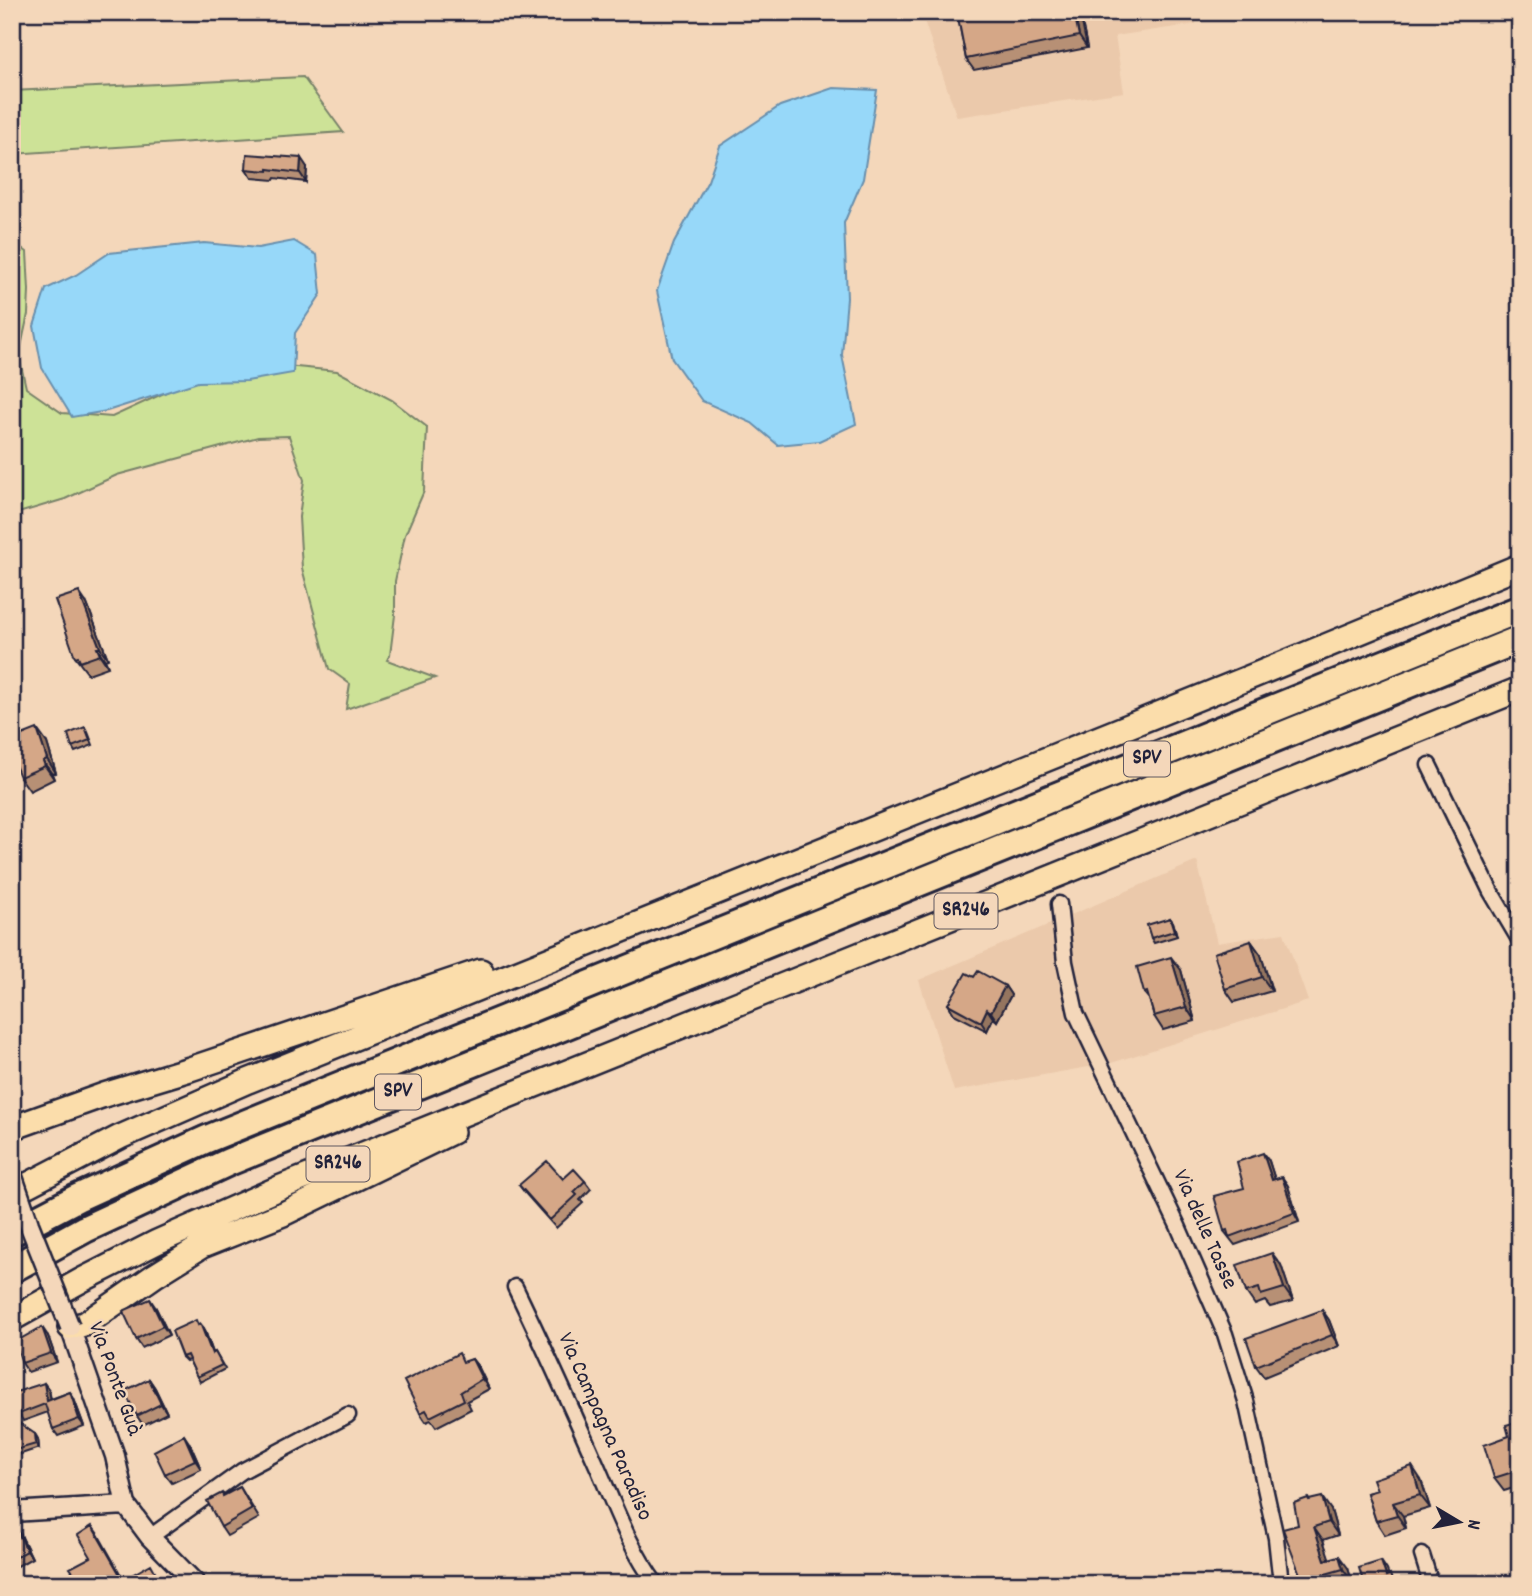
<svg xmlns="http://www.w3.org/2000/svg" width="1532" height="1596" font-family="Dekko,sans-serif">
	<rect width="100%" height="100%" fill="#f4d7ba"/>
	<filter id="ink" filterUnits="userSpaceOnUse"><feTurbulence type="fractalNoise" baseFrequency=".0143" numOctaves="2"/><feDisplacementMap in="SourceGraphic" scale="14" xChannelSelector="R" yChannelSelector="G"/><feConvolveMatrix kernelMatrix="1 2 1 2 8 2 1 2 1" color-interpolation-filters="sRGB"/></filter>
	<g filter="url(#ink)">
		<path fill="#ebc9ab" d="M921,12H1195L1196,24L1115,36L1124,92L957,117Z
			M1197,861L1217,943L1284,933L1308,1001L1111,1063L954,1091L919,980Z"/>
		<path fill="#cde297" stroke="#788269" stroke-width="2" d="M303,77L343,132L12,154V91Z
			M12,241L27,252L29,290L28,314L19,356L26,388L62,413L112,417L210,372L276,365L337,371L392,400L427,427L424,491L405,535L395,581V615L390,655L387,660L435,678L346,709L350,684L329,669L302,568L299,517L304,480L289,436L258,437L117,475L65,499L12,515Z"/>
		<path fill="#97d8f9" stroke="#688fad" stroke-width="2" d="M833,88L877,90L863,179L844,223L847,298L842,355L856,424L819,441L778,445L752,423L702,401L672,359L657,291L674,243L708,181L720,146L780,106Z
			M294,241L317,255L321,294L295,333L293,373L247,381L198,382L107,411L72,417L42,368L34,326L46,289L76,275L109,253L204,243L258,248Z"/>
		<g fill="none" stroke-linecap="round" stroke-linejoin="round">
			<g stroke="#22223b" stroke-width="19">
				<path id="minor" d="M1429,765L1491,892L1520,941
					M1059,904L1065,962L1076,1013L1178,1226L1225,1334L1246,1401L1276,1538L1281,1584
					M515,1287C544,1347 571,1407 598,1468C615,1507 630,1549 656,1584
					M150,1537L242,1471L348,1415
					M1422,1555L1431,1584"/>
			</g>
			<g stroke="#22223b" stroke-width="23">
				<path id="tertiary" d="M70,1327L115,1456L126,1505L150,1537L196,1584
					M12,1512L126,1505"/>
			</g>
			<g stroke="#22223b" stroke-width="28">
				<path id="trunk" d="M12,1128L104,1095L190,1069L481,971
					M12,1193L120,1137L248,1081L1253,676L1520,566
					M12,1319L82,1280L157,1242L279,1188L1520,689
					M70,1327L85,1324L154,1276L202,1246L283,1214L452,1132"/>
			</g>
			<g stroke="#22223b" stroke-width="32">
				<path id="motorway" d="M12,1232L77,1198L207,1139L1520,609
					M12,1269L85,1229L229,1162L1520,639"/>
			</g>
			<use href="#minor" stroke="#f4d7ba" stroke-width="14"/>
			<use href="#tertiary" stroke="#f4d7ba" stroke-width="18"/>
			<use href="#trunk" stroke="#fbddab" stroke-width="23"/>
			<use href="#motorway" stroke="#fbddab" stroke-width="26"/>
			<g stroke="#22223b" stroke-width="23" stroke-linecap="butt">
				<path id="tertiary-bridge" d="M12,1174L29,1224L70,1327"/>
			</g>
			<use href="#tertiary-bridge" stroke="#f4d7ba" stroke-width="18"/>
		</g>
		<path fill="#b79074" stroke="#22223b" stroke-width="2" d="M957,12H1080L1087,48L974,70L966,59Z
			M307,167L306,182L275,178L274,180L252,178L246,169Z
			M87,604L108,659L105,660L108,667L88,674L75,657Z
			M88,732L93,745L75,752L72,747Z
			M47,743L56,773L52,774L54,779L30,791L20,777Z
			M1170,918L1173,922L1177,936L1154,943L1151,938Z
			M1251,941L1261,955L1272,991L1234,1002L1225,989Z
			M1181,970L1195,1021L1163,1030L1154,1016L1149,999L1144,993Z
			M974,977L1005,986L1011,995L997,1021L993,1018L987,1031L954,1014L948,1004Z
			M1269,1161L1275,1180L1282,1177L1288,1186L1299,1222L1235,1245L1224,1231L1244,1188Z
			M563,1179L585,1181L591,1189L580,1200L583,1203L556,1228L525,1193L519,1185Z
			M1281,1265L1293,1301L1270,1307L1265,1301L1255,1305L1246,1292Z
			M156,1308L169,1335L142,1348L136,1339Z
			M1322,1310L1329,1320L1339,1346L1264,1377L1256,1366Z
			M199,1324L204,1328L213,1353L215,1352L225,1369L200,1382L189,1360L186,1361L182,1357Z
			M48,1336L57,1362L28,1372L22,1363Z
			M472,1359L479,1368L489,1389L467,1401L471,1409L436,1427L431,1420L426,1422L420,1413L465,1362Z
			M149,1379L155,1388L167,1413L143,1425L137,1416Z
			M44,1383L49,1390L51,1399L70,1392L74,1399L84,1426L58,1436L53,1429L48,1412L23,1421L19,1414Z
			M1520,1421V1486L1504,1491L1494,1478L1509,1436Z
			M12,1424L35,1434L38,1439L39,1448L12,1457Z
			M190,1444L201,1469L172,1483L165,1474Z
			M1421,1480L1430,1508L1403,1516L1406,1528L1385,1535L1376,1521L1367,1493Z
			M240,1487L259,1518L227,1536L221,1527L224,1495Z
			M1309,1500L1331,1510L1338,1535L1323,1540L1329,1559L1348,1568L1352,1582L1345,1584H1285L1301,1577L1298,1525Z
			M12,1520L17,1527L32,1558L12,1569Z"/>
		<path fill="#95755e" stroke="#22223b" stroke-width="2" d="M1074,12H1080L1087,48L1079,36Z
			M301,158L307,167L306,182L300,173Z
			M79,592L87,604L108,659L100,648Z
			M97,648L105,660L108,667L100,655Z
			M37,729L47,743L56,773L47,759Z
			M43,761L52,774L54,779L45,766Z
			M1170,918L1173,922L1177,936L1174,931Z
			M1251,941L1261,955L1272,991L1262,977Z
			M1171,957L1181,970L1195,1021L1186,1007Z
			M1005,986L1011,995L997,1021L991,1012Z
			M987,1009L993,1018L987,1031L981,1022Z
			M1263,1153L1269,1161L1278,1189L1272,1180Z
			M1282,1177L1288,1186L1299,1222L1294,1213Z
			M1272,1253L1281,1265L1293,1301L1284,1288Z
			M150,1299L156,1308L169,1335L163,1326Z
			M1322,1310L1329,1320L1339,1346L1332,1335Z
			M200,1323L204,1328L215,1358L212,1354Z
			M42,1327L48,1336L57,1362L51,1353Z
			M472,1359L479,1368L489,1389L482,1379Z
			M149,1379L155,1388L167,1413L161,1404Z
			M44,1383L49,1390L52,1407L47,1401Z
			M70,1392L74,1399L84,1426L79,1419Z
			M35,1434L38,1439L39,1448L36,1444Z
			M184,1435L190,1444L201,1469L195,1460Z
			M1412,1466L1421,1480L1430,1508L1420,1495Z
			M1322,1497L1331,1510L1338,1535L1329,1522Z
			M1393,1503L1403,1516L1406,1528L1397,1515Z
			M12,1520L17,1527L32,1558L27,1551Z
			M92,1526L98,1534L126,1584H125Z
			M1314,1527L1323,1540L1334,1572L1325,1560Z
			M1339,1556L1348,1568L1352,1582L1343,1569Z
			M1381,1561L1387,1570L1392,1584L1386,1576Z"/>
		<path fill="#d5a787" stroke="#22223b" stroke-width="2" d="M957,12H1074L1079,36L966,59Z
			M247,154L301,158L300,173L268,169V171L246,169Z
			M79,592L100,648H97L100,655L80,662L78,656L75,657L55,600Z
			M85,727L90,740L72,747L68,734Z
			M37,729L47,759L43,761L45,766L20,777L12,757V739Z
			M1170,918L1174,931L1151,938L1147,925Z
			M1251,941L1262,977L1225,989L1214,953Z
			M1171,957L1186,1007L1154,1016L1147,992L1144,993L1137,967Z
			M978,971L1005,986L991,1012L987,1009L981,1022L948,1004L966,973L974,977Z
			M1263,1153L1272,1180L1282,1177L1294,1213L1229,1237L1227,1230L1224,1231L1214,1196L1244,1188L1237,1162Z
			M547,1161L563,1179L574,1169L585,1181L574,1192L577,1195L550,1220L519,1185Z
			M1272,1253L1284,1288L1261,1295L1259,1288L1246,1292L1237,1265Z
			M150,1299L163,1326L136,1339L123,1311Z
			M1322,1310L1332,1335L1256,1366L1246,1338Z
			M196,1320L198,1325L200,1323L212,1354L215,1352L222,1365L197,1377L187,1355L182,1357L172,1331Z
			M42,1327L51,1353L22,1363L15,1342Z
			M459,1353L463,1362L472,1359L482,1379L461,1392L464,1400L430,1417L426,1410L420,1413L404,1381Z
			M149,1379L161,1404L137,1416L124,1391Z
			M44,1383L47,1401L70,1392L79,1419L53,1429L45,1404L19,1414L13,1393Z
			M1520,1421V1456L1517,1457L1519,1470L1494,1478L1484,1445L1509,1436L1506,1425Z
			M18,1422L35,1434L36,1444L12,1451V1424Z
			M184,1435L195,1460L165,1474L154,1451Z
			M1412,1466L1420,1495L1393,1503L1397,1515L1376,1521L1367,1493L1377,1490L1373,1479Z
			M240,1487L252,1509L221,1527L207,1501L222,1493L223,1496Z
			M1322,1497L1329,1522L1314,1527L1325,1560L1339,1556L1343,1569L1322,1575L1325,1584H1285V1582L1301,1577L1283,1529L1298,1525L1294,1503L1308,1498L1309,1500Z
			M12,1520L27,1551L12,1559Z
			M92,1526L123,1580L151,1564L162,1584H101L99,1580L93,1584H66L65,1582L76,1576L70,1568L91,1557L78,1535Z
			M1381,1561L1386,1576L1390,1574L1393,1584H1364L1359,1568Z
			M1490,1576L1492,1584H1464Z
			M1520,1578V1584H1505Z"/>
	</g>
	<g text-anchor="middle" dominant-baseline="central" stroke-width="5" stroke-linejoin="round" paint-order="stroke">
		<g fill="#f4d7ba" stroke="#615861" stroke-width="2">
			<rect x="1124" y="741.5" width="46" height="35" rx="5"/>
			<rect x="934.5" y="893.5" width="63" height="35" rx="5"/>
			<rect x="375" y="1074.5" width="46" height="35" rx="5"/>
			<rect x="306.5" y="1146.5" width="63" height="35" rx="5"/>
		</g>
		<g font-size="21" font-weight="bold" fill="#22223b">
			<text x="1147" y="759">SPV</text>
			<text x="966" y="911">SR246</text>
			<text x="398" y="1092">SPV</text>
			<text x="338" y="1164">SR246</text>
		</g>
		<g font-size="23" fill="#22223b" stroke="#f4d7ba">
			<text transform="translate(1204 1230) rotate(66)">Via delle Tasse</text>
			<text transform="translate(114 1379) rotate(70)">Via Ponte Guà</text>
			<text transform="translate(604 1427) rotate(66)">Via Campagna Paradiso</text>
		</g>
	</g>
	<rect width="1532" height="1596" fill="none" stroke="#f4d7ba" stroke-width="42"/>
	<rect x="21" y="21" width="1490" height="1554" fill="none" stroke="#22223b" stroke-width="2.5" filter="url(#ink)"/>
	<g transform="translate(1459 1522) rotate(100)" stroke="#f4d7ba" stroke-width="5" paint-order="stroke">
	<path d="M0-5L12 26L0 18L-12 26Z" fill="#22223b"/>
	<text y="-10" font-size="19" font-weight="bold" text-anchor="middle" fill="#22223b">N</text>
	</g>
</svg>
